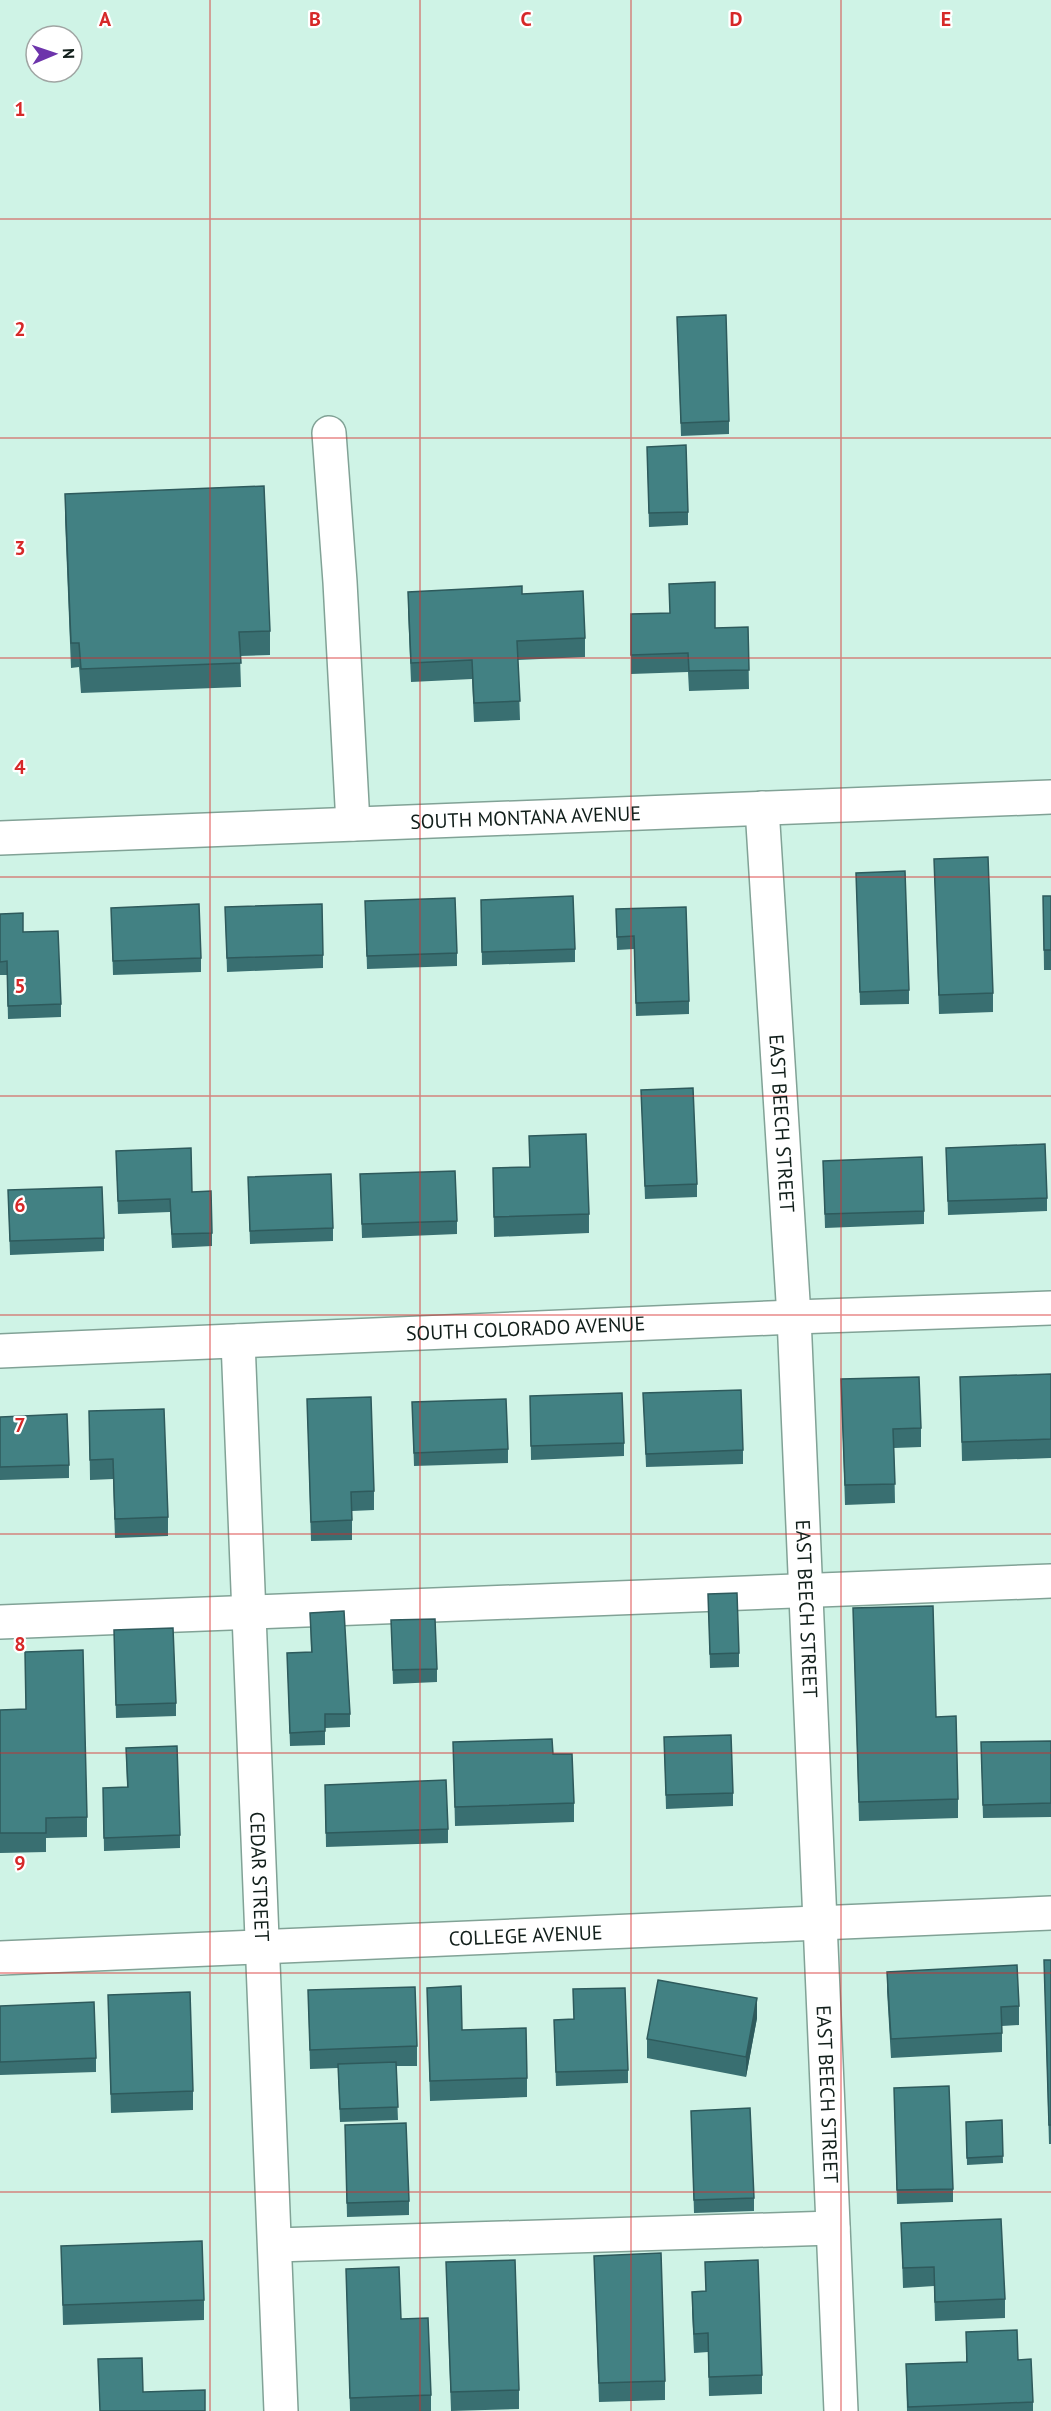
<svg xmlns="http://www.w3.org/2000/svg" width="1051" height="2411" font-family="'PT Sans',sans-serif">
	<rect width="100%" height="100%" fill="#cff3e6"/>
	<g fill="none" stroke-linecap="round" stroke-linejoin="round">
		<g stroke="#81a296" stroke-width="36">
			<g id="minor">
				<path d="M329,433L340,582L353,824"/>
				<path id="s1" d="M762,808L794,1317L841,2411"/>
				<path id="s2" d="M0,838L1051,797"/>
				<path id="s3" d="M238,1341L281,2411"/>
				<path id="s4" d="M0,1351L794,1317L1051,1308"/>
				<path d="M0,1622L1051,1581"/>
				<path id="s5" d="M0,1958L1051,1913"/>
				<path d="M275,2245L833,2228"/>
			</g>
		</g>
		<use href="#minor" stroke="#fff" stroke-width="33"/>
	</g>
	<path fill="#396f71" d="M677,317L729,421V434L681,436Z
		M647,447L688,512V525L649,527Z
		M65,494L270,631V655L240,656L241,687L81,693L79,667L71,668L65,519Z
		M669,584L715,628L748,627L749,689L689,691L688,672L631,674V614L670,613Z
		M408,592L522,594L585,638V657L518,660L520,720L474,722L472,679L411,682L408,611Z
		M934,859L993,993V1012L939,1014Z
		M856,873L909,990V1004L860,1005Z
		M1043,896H1051V970H1044Z
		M481,900L575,949V962L482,965Z
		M365,901L457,953V966L367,969Z
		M225,907L323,955V968L227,972Z
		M111,908L201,958V972L113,975Z
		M616,909L689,1001V1014L636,1016L634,949L617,950Z
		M0,914L61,1004V1017L8,1019L7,975H0Z
		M641,1090L697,1184V1197L645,1199Z
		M529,1136L589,1214V1233L494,1237L493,1168L530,1167Z
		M946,1148L1047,1198V1211L948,1215Z
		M116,1151L192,1192L212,1233V1246L172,1248L170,1212L118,1214Z
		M823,1161L924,1211V1224L825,1228Z
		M360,1174L457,1221V1234L362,1238Z
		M248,1177L333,1228V1241L250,1244Z
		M8,1190L104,1238V1251L10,1255Z
		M1051,1374V1458L962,1461L960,1377Z
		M841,1379L921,1428V1447L894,1448L895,1503L845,1505Z
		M643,1393L743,1450V1464L646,1467Z
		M530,1396L624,1443V1456L531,1460Z
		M307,1399L374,1491V1510L352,1511V1540L311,1541Z
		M412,1402L508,1449V1463L414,1466Z
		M89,1411L168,1517V1536L115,1538L113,1479L90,1480Z
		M0,1417L69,1465V1478L0,1480Z
		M708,1594L739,1653V1667L710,1668Z
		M853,1608L936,1717L958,1799V1818L859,1821Z
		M310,1613L350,1714V1727L325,1728V1745L290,1746L287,1653L311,1652Z
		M391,1620L437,1669V1682L393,1684Z
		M114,1630L176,1703V1716L116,1718Z
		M25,1652L87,1817V1837L46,1838V1852L0,1853V1710L26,1709Z
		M664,1737L733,1793V1806L666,1809Z
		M1051,1741V1817L983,1818L981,1742Z
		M453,1742L553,1754L574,1803V1822L455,1826Z
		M126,1748L180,1835V1848L104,1851L103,1788L127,1787Z
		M325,1785L448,1829V1843L326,1847Z
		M1044,1960H1051V2144H1049Z
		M887,1972L1019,2006V2025L1002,2026V2052L891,2058L887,1991Z
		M427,1988L462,2030L527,2078V2097L430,2101Z
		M573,1989L628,2070V2083L556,2086L554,2020L574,2019Z
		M308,1990L417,2046V2066H396L398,2120L340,2122L338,2068L310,2069Z
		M108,1995L193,2091V2110L111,2113Z
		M0,2006L96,2058V2072L0,2075Z
		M757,2018L746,2077L647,2058V2039Z
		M894,2088L953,2189V2202L897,2204Z
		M691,2111L754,2198V2211L694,2213Z
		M1002,2120L1003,2163L967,2165L966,2122Z
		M345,2125L409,2201V2215L347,2217Z
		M901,2223L1005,2299V2318L935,2321L934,2286L903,2288Z
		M61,2246L204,2300V2320L63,2325Z
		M594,2256L665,2381V2400L599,2402Z
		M446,2262L519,2390V2409L451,2411Z
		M705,2262L762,2375V2394L709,2396L708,2352L694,2353L692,2311V2292L706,2291Z
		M346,2269L431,2395V2411H350Z
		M966,2332L1018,2360L1033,2402V2411H907L906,2364L966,2362Z"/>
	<path fill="#2e5a5c" d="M757,1998V2018L746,2077V2057Z"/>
	<path fill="#428183" stroke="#2e5a5c" stroke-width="1.5" d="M726,315L729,421L681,423L677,317Z
		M686,445L688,512L649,513L647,447Z
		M264,486L270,631L239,632L241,663L81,669L79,643H71L65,494Z
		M715,582V628L748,627L749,670L689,671L688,653L631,655V614L670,613L669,584Z
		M522,586V594L583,591L585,638L517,641L520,701L474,703L472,660L411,663L408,592Z
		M988,857L993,993L939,995L934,859Z
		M905,871L909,990L860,992L856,873Z
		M573,896L575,949L482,952L481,900Z
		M1043,896H1051V950H1044Z
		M455,898L457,953L367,956L365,901Z
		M199,904L201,958L113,961L111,908Z
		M322,904L323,955L227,958L225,907Z
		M686,907L689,1001L636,1003L634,936L617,937L616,909Z
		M23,913V932L58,931L61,1004L8,1006L7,961L0,962V914Z
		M693,1088L697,1184L645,1186L641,1090Z
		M586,1134L589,1214L494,1217L493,1168L530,1167L529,1136Z
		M1045,1144L1047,1198L948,1201L946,1148Z
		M191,1148L192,1192L211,1191L212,1233L172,1234L170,1199L118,1201L116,1151Z
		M922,1157L924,1211L825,1214L823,1161Z
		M455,1171L457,1221L362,1224L360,1174Z
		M331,1174L333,1228L250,1231L248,1177Z
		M102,1187L104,1238L10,1241L8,1190Z
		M1051,1374V1439L962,1442L960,1377Z
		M919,1377L921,1428L893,1429L895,1484L845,1485L841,1379Z
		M741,1390L743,1450L646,1454L643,1393Z
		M622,1393L624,1443L531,1446L530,1396Z
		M371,1397L374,1491L351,1492L352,1520L311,1522L307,1399Z
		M506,1399L508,1449L414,1453L412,1402Z
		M164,1409L168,1517L115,1519L113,1459L90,1460L89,1411Z
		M67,1414L69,1465L0,1467V1417Z
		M737,1593L739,1653L710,1654L708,1594Z
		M933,1606L936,1717L956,1716L958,1799L859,1802L853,1608Z
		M344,1611L350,1714H325V1731L290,1733L287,1653L312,1652L310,1613Z
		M435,1619L437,1669L393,1670L391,1620Z
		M173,1628L176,1703L116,1705L114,1630Z
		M83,1650L87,1817L46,1818V1833H0V1710L26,1709L25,1652Z
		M731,1735L733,1793L666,1795L664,1737Z
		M552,1739L553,1754H572L574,1803L455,1807L453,1742Z
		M1051,1741V1803L983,1805L981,1742Z
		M177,1746L180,1835L104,1838L103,1788L128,1787L126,1748Z
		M446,1780L448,1829L326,1833L325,1785Z
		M1044,1960H1051V2125H1049Z
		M1017,1965L1019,2006L1001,2007L1002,2033L891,2039L887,1972Z
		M658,1980L757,1998L746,2057L647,2039Z
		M461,1986L462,2030L526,2028L527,2078L430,2081L427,1988Z
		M415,1987L417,2046L310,2050L308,1990Z
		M625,1988L628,2070L556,2072L554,2020L574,2019L573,1989Z
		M190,1992L193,2091L111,2094L108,1995Z
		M94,2002L96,2058L0,2062V2006Z
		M396,2062L398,2107L340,2109L338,2064Z
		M949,2086L953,2189L897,2190L894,2088Z
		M750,2108L754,2198L694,2200L691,2111Z
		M1002,2120L1003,2156L967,2158L966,2122Z
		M406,2123L409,2201L347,2203L345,2125Z
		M1001,2219L1005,2299L935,2302L934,2267L903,2268L901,2223Z
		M202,2241L204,2300L63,2305L61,2246Z
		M661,2253L665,2381L599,2383L594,2256Z
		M515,2260L519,2390L451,2392L446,2262Z
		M758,2260L762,2375L709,2377L708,2333L694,2334L692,2292L706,2291L705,2262Z
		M399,2267L401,2319L428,2318L431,2395L350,2398L346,2269Z
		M1017,2330L1018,2360L1031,2359L1033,2402L908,2407L906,2364L967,2362L966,2332Z
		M142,2358L143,2392L205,2390V2411H100L98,2359Z"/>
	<path fill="none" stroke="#d62828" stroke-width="1.5" stroke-opacity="0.55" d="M210,0V2411M420,0V2411M631,0V2411M841,0V2411M0,219H1051M0,438H1051M0,658H1051M0,877H1051M0,1096H1051M0,1315H1051M0,1534H1051M0,1753H1051M0,1973H1051M0,2192H1051"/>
	<g text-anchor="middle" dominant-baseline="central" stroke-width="4.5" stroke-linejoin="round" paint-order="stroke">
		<g font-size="20" fill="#111e1a" stroke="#fff">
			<text stroke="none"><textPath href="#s2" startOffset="526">SOUTH MONTANA AVENUE</textPath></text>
			<text stroke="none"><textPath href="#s1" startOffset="316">EAST BEECH STREET</textPath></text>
			<text stroke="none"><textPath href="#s4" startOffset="526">SOUTH COLORADO AVENUE</textPath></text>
			<text stroke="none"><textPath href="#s1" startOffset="802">EAST BEECH STREET</textPath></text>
			<text stroke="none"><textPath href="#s3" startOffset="536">CEDAR STREET</textPath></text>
			<text stroke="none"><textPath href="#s5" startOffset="526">COLLEGE AVENUE</textPath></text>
			<text stroke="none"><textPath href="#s1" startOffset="1288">EAST BEECH STREET</textPath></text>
		</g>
	</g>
	<g font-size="20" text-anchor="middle" font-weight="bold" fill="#d62828" stroke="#fff" stroke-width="4.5" stroke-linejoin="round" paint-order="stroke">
		<text x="105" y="26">A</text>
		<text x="315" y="26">B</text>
		<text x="526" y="26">C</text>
		<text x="736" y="26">D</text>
		<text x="946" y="26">E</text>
		<text x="20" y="116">1</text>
		<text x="20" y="336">2</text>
		<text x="20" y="555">3</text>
		<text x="20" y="774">4</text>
		<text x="20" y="993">5</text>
		<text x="20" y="1212">6</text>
		<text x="20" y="1432">7</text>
		<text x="20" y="1651">8</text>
		<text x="20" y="1870">9</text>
	</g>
	<g transform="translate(54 54) rotate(88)"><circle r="28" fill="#ffffff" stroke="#a0a5a3" stroke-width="1.5"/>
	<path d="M0-4.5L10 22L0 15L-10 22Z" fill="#6d34ab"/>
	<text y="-9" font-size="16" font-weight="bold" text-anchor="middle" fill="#111e1a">N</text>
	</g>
</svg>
